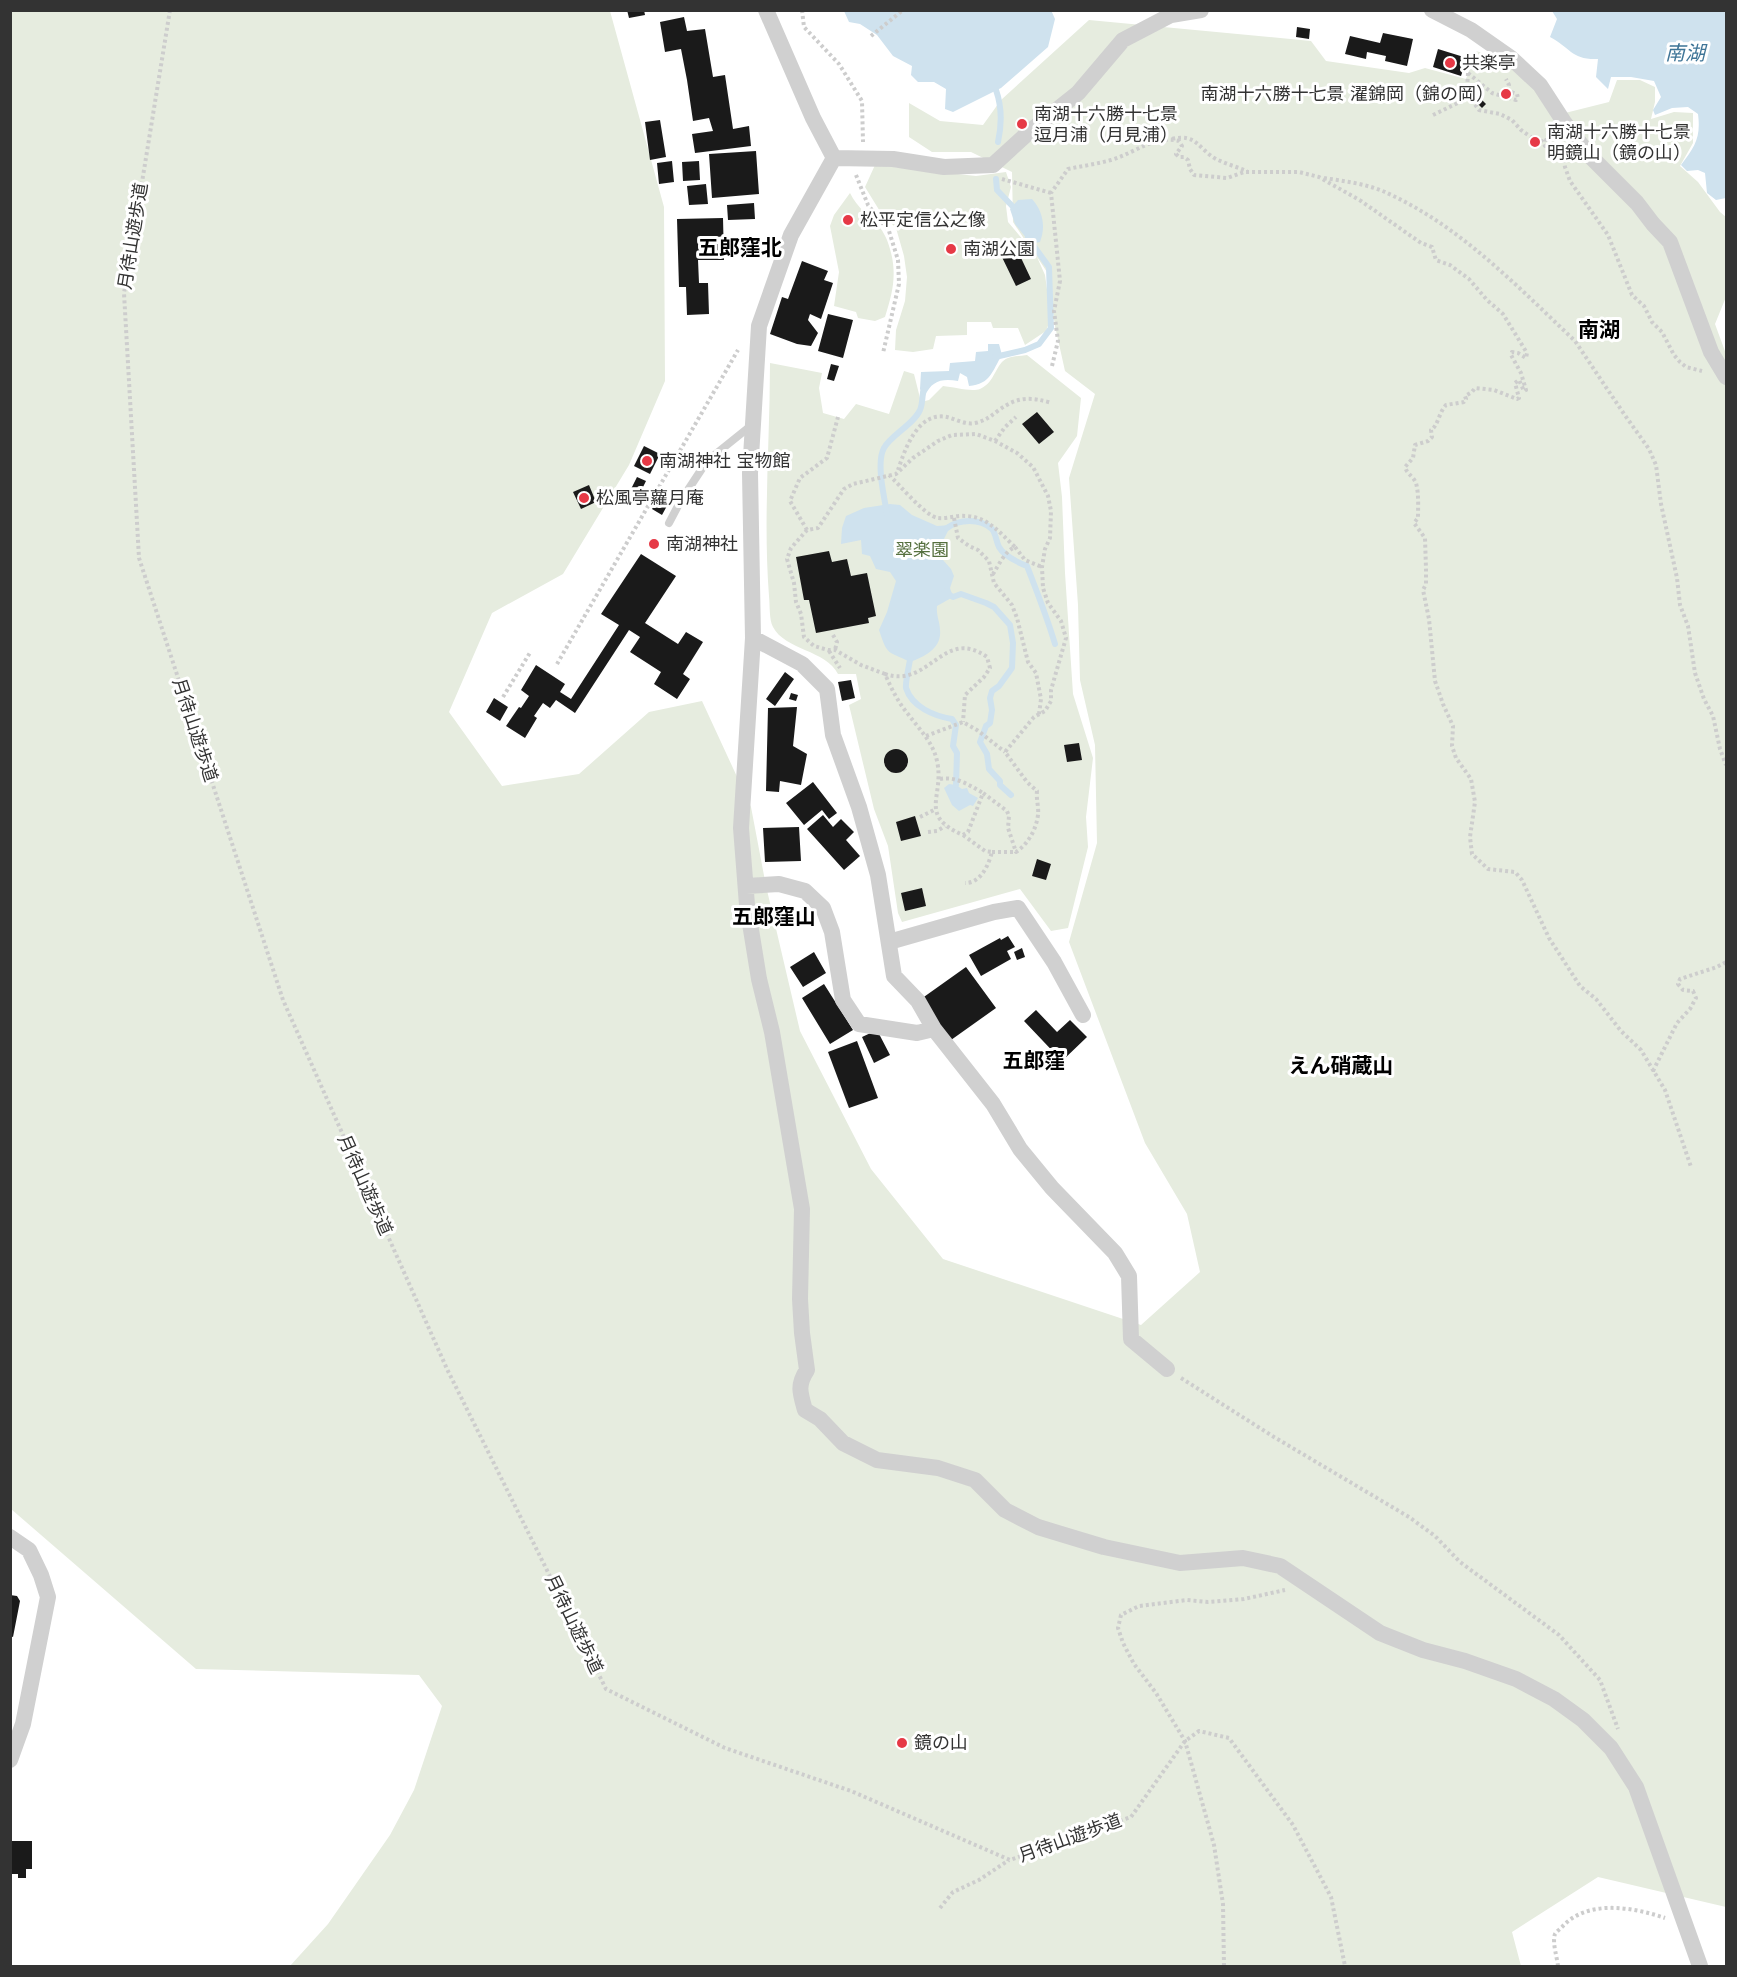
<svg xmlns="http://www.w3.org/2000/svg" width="1737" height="1977" font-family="Jost,'Noto Sans JP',sans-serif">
	<rect width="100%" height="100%" fill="#fff"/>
	<path fill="#e6ecdf" d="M11,11H610L664,207L665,381L629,465L563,574L492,613L449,712L502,786L579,774L649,712L702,701L751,807L766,886L800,1031L871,1169L943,1259L1141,1325L1200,1272L1187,1214L1145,1143L1069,942L1097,843L1095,745L1080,680L1078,605L1069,478L1095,394L1065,371L1055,326L1047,272L1037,257L1045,275L1051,318L1046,331L1025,345L1018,328H993L991,322H967V335L936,336L933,349L913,352L895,350L896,330L905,301L907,277L904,256L896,228L881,213L865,187L875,165L976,176L1006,172L1011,187L1006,206L1008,222L1030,248L1013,222L1012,172L971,152H932L909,137V103L940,121L983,125L1001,100L1089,20L1311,41L1326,61L1409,73L1425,68L1466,79L1476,51L1505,60L1533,85L1553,116L1609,102L1617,80H1640L1655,87V102L1651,119L1674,112L1693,113V143L1680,166L1698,182L1720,212L1726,217V297L1715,324L1726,354V1907L1598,1877L1512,1932L1521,1966H290L328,1924L390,1835L414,1790L442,1706L419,1675L196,1669L11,1509Z
		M850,193C857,208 870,216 880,228C883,231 885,236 887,240C898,269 894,289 885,317L875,321L858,318L856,312L834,306L839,272L830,226L834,215Z
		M1027,355L1081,398L1077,436L1058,463L1062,497L1065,573L1073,694L1093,758L1086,817L1088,847L1068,928L1051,931L1020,889L902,922L898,913L888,846L874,809L849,705L861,699L856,674H838C826,650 785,650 773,627C769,620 770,605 769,596C763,518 770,441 770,363L822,373L819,388L823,413L844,419L856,404L889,414L904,371L914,374L921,402L929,400L943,386C954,387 971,392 980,389C996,382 995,363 1008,358C1014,356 1021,356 1027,355Z"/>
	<path fill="#cfe2ee" d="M1051,10L1055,19L1048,47L1001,88L953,112L945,109L946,89L934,82H918L911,75L912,66L893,56L877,35L860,24L849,22L844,11Z
		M1552,11H1726V198L1716,200L1707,193L1705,173L1698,170L1687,171L1681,165C1695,146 1701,138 1698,114L1688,107L1672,108L1655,115L1653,110L1661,97L1654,81L1631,77H1611L1608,89L1596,77L1598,59C1571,60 1571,48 1550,37L1557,19Z
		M1032,199C1043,211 1046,227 1040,242L1031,244L1015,224L1010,209L1018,200Z
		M988,344H999L1002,355C992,371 991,384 969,386L967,377L960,373L958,381C942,378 931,381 925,396L920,389L921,372L949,371L950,363L975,361L976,352L988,351Z
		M890,504L900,505L912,515L937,526L951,525L940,547L943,560L951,569L954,576L950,588L953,597L937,606C936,615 940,622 940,630C942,648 925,657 910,662C887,650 888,657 879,630L887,612L896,581L890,572L876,569L870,556L862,554L861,540L841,544L842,528L846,516L864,508Z
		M949,784L956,785L962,789L967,788L969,793L978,798L973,806L970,805L959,811L952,805L944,788Z"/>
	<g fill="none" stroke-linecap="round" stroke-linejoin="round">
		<path stroke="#cfe2ee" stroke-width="6" d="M996,90C1002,107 1002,124 998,142
			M996,179L997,190L1018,212
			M995,357L1025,350L1039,344L1051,328L1049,267L1028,238
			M887,513C884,497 876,462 884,448C890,436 914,424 920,410C923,404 922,394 924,387
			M947,528C959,519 980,518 992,529C996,534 996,541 999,547C1004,556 1017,562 1027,566C1037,592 1047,617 1055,644
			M945,592L953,597L961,594L986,603L994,607L1010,625L1013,643L1012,668L999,686L992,691L990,698L992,710L990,723L986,726L980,742L987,754L989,769L1000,781V785L1011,795
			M911,654C910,662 905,682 906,688C912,707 934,716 952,719L956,725L953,746L957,753L956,785"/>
	</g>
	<path fill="#1a1a1a" d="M627,10H644L645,15L629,18Z
		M684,17L687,31L705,29L713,77L725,75L733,129L749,126L751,146L695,153L692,134L713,131L709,118L693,121L687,80L681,49L665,52L660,22Z
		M1297,27L1310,29L1309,39L1296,37Z
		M1383,33L1413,39L1407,66L1385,61L1386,56L1367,52L1366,59L1345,54L1350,36L1380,43Z
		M1438,49L1467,58L1461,76L1433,67Z
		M1482,100L1486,104L1482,108L1478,104Z
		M660,120L666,157L650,160L645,122Z
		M756,151L759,194L712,198L709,154Z
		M672,161L674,182L659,184L657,163Z
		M699,161L700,180L683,181L682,162Z
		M706,184L708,204L689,205L687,186Z
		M754,203L755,219L728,220L727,205Z
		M723,218L724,260H698L699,283H708L709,314L687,315L686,287H679L677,219Z
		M1014,243L1031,279L1016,286L999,251Z
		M802,261L828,271L824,280L833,283L821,319L810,314L808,320L818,333L811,346L797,344L770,334L782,297L788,299Z
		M828,314L853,320L843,358L818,351Z
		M831,364L839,366L834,381L827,379Z
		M1037,412L1054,432L1039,444L1022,424Z
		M644,446L660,454L650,474L634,466Z
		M637,477L646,481L639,495L630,491Z
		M589,485L596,502L581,509L573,492Z
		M659,498L668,504L662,515L652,509Z
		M829,551L832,562L847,559L851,576L867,573L876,616L868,618L869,623L816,633L809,600H804L796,557Z
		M641,554L676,576L645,623L678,644L686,632L703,642L683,674L690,679L677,699L654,684L661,672L630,652L640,637L629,630L575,713L556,700L550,708L543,703L534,716L537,718L525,738L506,726L519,707L521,708L529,696L521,690L536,665L565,684L560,692L571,699L619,625L601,614Z
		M785,672L794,679L775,706L766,699Z
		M851,680L855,698L842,701L838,682Z
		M791,693L798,695L796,701L789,699Z
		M494,698L508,707L500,721L486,712Z
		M797,707L793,746L807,754L801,785L780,781L779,792L766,791L768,708Z
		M1079,743L1082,760L1067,762L1064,745Z
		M884 761a12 12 0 1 1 24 0a12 12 0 1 1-24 0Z
		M813,782L837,813L829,819L822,810L804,825L786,803Z
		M823,815L833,827L841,819L854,832L846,840L860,856L844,870L807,829Z
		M915,816L921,836L901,841L896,822Z
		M799,827L801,861L765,862L763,828Z
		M1037,859L1051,864L1046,880L1032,876Z
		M922,888L926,906L905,911L901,893Z
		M1008,936L1015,947L1007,951L1011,959L981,976L969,955L1000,938L1001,940Z
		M1022,948L1025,957L1017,960L1014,952Z
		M814,952L826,973L803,987L790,967Z
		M966,967L996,1008L951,1040L921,999Z
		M824,984L853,1030L830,1044L802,998Z
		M1036,1010L1057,1032L1070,1020L1087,1037L1062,1061L1024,1021Z
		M877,1030L890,1055L874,1063L862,1037Z
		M857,1041L878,1098L849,1108L828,1052Z
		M10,1595L17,1596L20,1601L13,1637L10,1636Z
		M10,1841H32V1869H26V1878H18V1874H10Z"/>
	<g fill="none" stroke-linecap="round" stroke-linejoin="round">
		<path stroke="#cdcdcd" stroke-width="4" stroke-dasharray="3 3" stroke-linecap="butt" d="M170,10L124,293L139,558L283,1000L447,1369L606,1689L725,1748L851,1791L1010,1860L1131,1817L1185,1741L1199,1731L1229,1738L1293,1825L1331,1897L1345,1966
			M802,10L804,27L839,64L862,101L863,142
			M871,36L903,10
			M1468,73L1467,90L1473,96L1471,99L1479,110L1500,114L1512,120L1521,130L1538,142L1542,141L1545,146L1546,140L1550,139L1552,140L1550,144L1558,146L1562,152L1565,167L1570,181L1608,235L1632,295L1644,306L1652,322L1662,332L1674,355L1680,362L1686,367L1702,371
			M1468,73L1492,93L1516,100L1518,98L1517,94L1508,91L1509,85L1506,79
			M1433,115L1468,98L1471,99
			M1172,139C1197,133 1198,149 1216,159C1226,164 1237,167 1247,171
			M856,175L868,205L889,231L898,260L899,284L883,353
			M1324,178C1344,181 1368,184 1387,193C1460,226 1517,286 1575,341L1624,414L1649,449L1656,465L1661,504L1677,578L1680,605L1688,626L1695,673L1704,699L1713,716L1720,749L1726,765
			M1002,179L1051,193
			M1052,366L1058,341L1054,311L1060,281L1051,193L1068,169C1082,166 1097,164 1111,160C1135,153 1154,135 1179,141L1182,146L1176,154L1179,157H1184L1188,160L1190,169L1194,175L1227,178L1244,172H1299L1319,177L1361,201L1421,243L1432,247L1436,260L1450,265L1469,279L1487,300L1503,314L1527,353L1526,358L1518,353L1512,352L1511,355L1521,373L1526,390L1524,391L1519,380L1515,383L1519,398L1517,399L1494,390L1475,388L1472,392L1465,396L1466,399L1464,402L1446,405C1439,412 1438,426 1431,430L1432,437L1428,441L1415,445L1413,458L1405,467C1407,474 1413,476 1416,483C1419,494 1418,507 1418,518L1414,523L1425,538L1426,569V584L1423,590L1429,619L1435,681L1443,704L1453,726L1452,746L1456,758L1471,779L1475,802L1470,837L1472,854L1488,869L1515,872L1522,880L1549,938L1580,986L1596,999L1621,1031L1641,1050L1665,1090L1691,1167
			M995,441L1005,427L1016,417
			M898,470C905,449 918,411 947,417C956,419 965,425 975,423C985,421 991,416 999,410C1018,396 1031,397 1052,403
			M889,475C900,485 925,516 938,518C947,519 957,515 965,516C987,516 1000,533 1015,547C1004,552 999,565 993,574
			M954,518L958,538L969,546L978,550L989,561L994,583L1012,605L1017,618L1028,662L1036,673L1041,699L1039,714
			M807,530L790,501L800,478L827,458L838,417
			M1015,547L1025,560L1042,567
			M833,635L837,642L835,650
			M829,651L840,668
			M557,664L738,350
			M885,674L861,665L835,650H828L814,646L804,637L801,614L796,602L794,583L787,559L791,548L807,530L818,528L844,489L853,484L896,474L913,458L938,441L952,435L976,434L995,441L1017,453L1033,467L1048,496L1051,511L1050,538L1045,549L1042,567L1043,588L1048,603L1061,621L1066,638L1051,690V701L1045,711L1034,717L1005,752L1027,782L1037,791C1036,799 1039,808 1038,815C1036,830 1028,844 1016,852L1008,828L1009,816L1007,811L983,793L968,832L963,835C917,815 945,797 937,761C933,742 919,729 908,714C898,702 891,688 885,674C930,689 943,626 987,657L990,668L984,677L965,695L963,722
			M503,697L531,651
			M926,736L963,722L977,730L1005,752
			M940,779C956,776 969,785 983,793
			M920,817L934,810
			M928,832L937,831L945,826
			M963,835L985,851L992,852C988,866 981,883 965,883
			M992,852H1016
			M1653,1071L1677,1023L1690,1009L1696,998L1693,991L1683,990L1678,984L1680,979L1717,967L1726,962
			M1181,1378L1274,1437L1409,1517L1435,1536L1460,1562L1559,1635L1600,1680L1618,1729
			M940,1908L953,1892L979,1880L1009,1860
			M1224,1966L1223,1904L1214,1845L1185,1741L1156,1693L1134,1664L1123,1643L1118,1628L1121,1615L1139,1606L1187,1600L1208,1602L1244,1599L1285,1590
			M1558,1966C1557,1957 1552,1942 1555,1934C1557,1931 1560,1929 1562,1927C1587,1899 1633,1907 1665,1918"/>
		<path stroke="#d0d0d0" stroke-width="8" d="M669,523L680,502L707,461L753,424"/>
		<path stroke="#d0d0d0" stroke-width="16" d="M766,10L813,118L834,158L893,159L944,167L993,165L1029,132L1078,93L1123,40L1171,15L1201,10
			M1432,10L1471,30L1511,58L1540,85L1564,122L1590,156L1637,203L1653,224L1670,242L1711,352L1726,377
			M834,158L791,235L759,326L750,473L753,638L741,828L747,905L759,979L772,1032L802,1209L800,1299L802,1333L807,1370C797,1385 800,1393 805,1410L820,1419L843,1443L877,1460L938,1468L975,1480L1005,1510L1038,1527L1104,1547L1180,1563L1243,1558L1280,1566L1380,1633L1423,1650L1465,1661L1516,1679L1554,1699L1583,1720L1611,1748L1636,1787L1700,1966
			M753,638L802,664L827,689L833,735L859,807L878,875L894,976L918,1001L934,1029L993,1104L1020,1149L1052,1188L1115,1253L1129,1276L1131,1339L1167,1369
			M746,886L779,884L805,891L823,908L832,932L843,1000L859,1024L917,1033L934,1029
			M889,942L994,912L1018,908L1054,962L1083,1015
			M10,1537L29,1550L41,1575L48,1597L23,1724L10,1760"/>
	</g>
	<g fill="#e63946" stroke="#fff" stroke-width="2">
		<circle cx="1450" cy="63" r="6"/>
		<circle cx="1506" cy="94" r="6"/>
		<circle cx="1022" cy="124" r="6"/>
		<circle cx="1535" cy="142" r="6"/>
		<circle cx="848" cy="220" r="6"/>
		<circle cx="951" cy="249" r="6"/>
		<circle cx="647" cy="461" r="6"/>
		<circle cx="584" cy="498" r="6"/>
		<circle cx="654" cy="544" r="6"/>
		<circle cx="902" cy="1743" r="6"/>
	</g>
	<g text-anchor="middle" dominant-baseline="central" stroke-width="6" stroke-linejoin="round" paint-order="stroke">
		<g font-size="18" fill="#333" stroke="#fff" text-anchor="start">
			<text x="1462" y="63">共楽亭</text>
			<text x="1494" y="94" text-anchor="end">南湖十六勝十七景 濯錦岡（錦の岡）</text>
			<text x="1034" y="114">南湖十六勝十七景<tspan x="1034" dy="21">逗月浦（月見浦）</tspan></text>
			<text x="1547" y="132">南湖十六勝十七景<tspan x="1547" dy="21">明鏡山（鏡の山）</tspan></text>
			<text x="860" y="220">松平定信公之像</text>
			<text x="963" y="249">南湖公園</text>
			<text x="659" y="461">南湖神社 宝物館</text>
			<text x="596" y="498">松風亭蘿月庵</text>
			<text x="666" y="544">南湖神社</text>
			<text x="914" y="1743">鏡の山</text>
		</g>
		<g font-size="18" fill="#333" stroke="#fff">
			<text transform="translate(133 236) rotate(-81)">月待山遊歩道</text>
			<text transform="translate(195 730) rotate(72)">月待山遊歩道</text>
			<text transform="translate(365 1185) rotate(66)">月待山遊歩道</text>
			<text transform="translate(574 1624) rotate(64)">月待山遊歩道</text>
			<text transform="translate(1070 1838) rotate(-20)">月待山遊歩道</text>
		</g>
		<g font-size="18" fill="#56703f" stroke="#fff">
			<text x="922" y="550">翠楽園</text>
		</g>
		<g font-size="20" font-style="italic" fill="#3f7597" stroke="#fff">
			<text x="1685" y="53">南湖</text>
		</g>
		<g font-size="21" font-weight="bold" fill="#000" stroke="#fff">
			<text x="740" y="248">五郎窪北</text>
			<text x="1599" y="330">南湖</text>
			<text x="774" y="917">五郎窪山</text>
			<text x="1034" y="1061">五郎窪</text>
			<text x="1341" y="1066">えん硝蔵山</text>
		</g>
	</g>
	<rect width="1737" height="1977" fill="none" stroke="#333333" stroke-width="24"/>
</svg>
